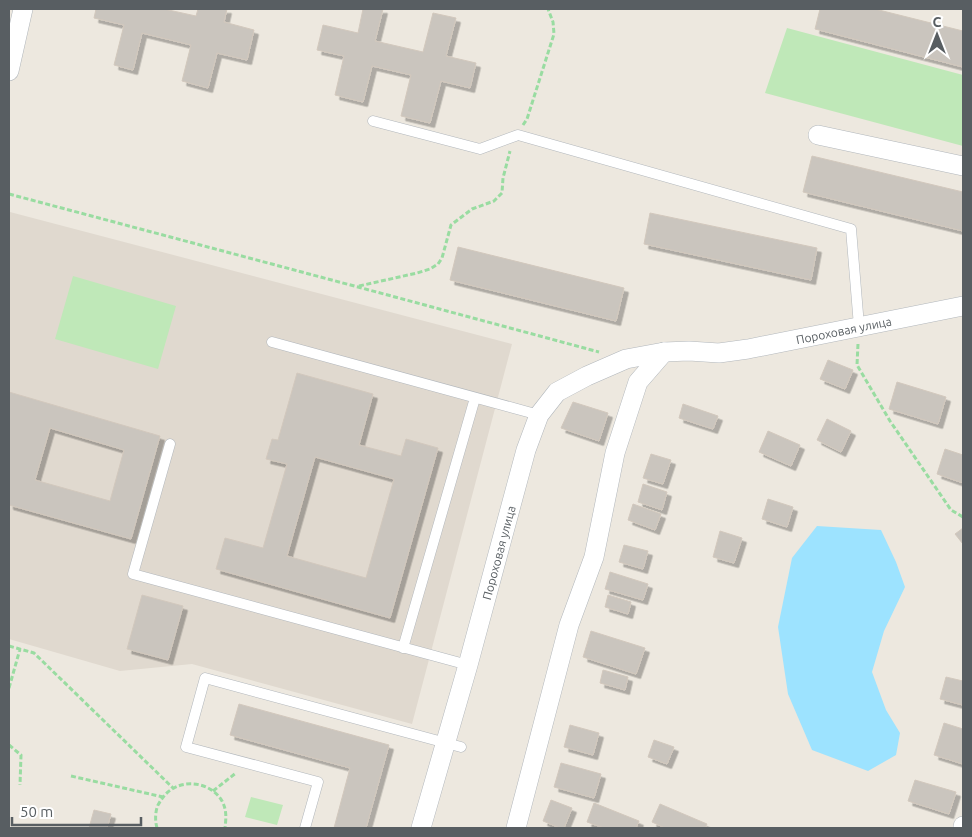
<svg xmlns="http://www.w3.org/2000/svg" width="972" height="837" font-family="Ubuntu,sans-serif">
	<defs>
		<filter id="shadow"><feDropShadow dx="4.5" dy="4.5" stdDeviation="0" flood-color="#0004"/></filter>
	</defs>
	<rect width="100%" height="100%" fill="#ede8df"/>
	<path fill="#e0d9cf" d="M10,212L512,344L412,724L192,664L120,671L9,639V218Z"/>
	<path fill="#bfe8b8" d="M787,28L963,75V146L765,93Z
		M73,276L176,306L158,369L55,339Z
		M251,797L283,805L277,825L245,817Z"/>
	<path fill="#9de3ff" d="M817,526L881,530L896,562L905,587L884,631L872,672L886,710L900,733L896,755L868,771L812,750L788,694L778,627L792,558Z"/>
	<path fill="#cac5be" stroke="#d2c8bd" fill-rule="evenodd" filter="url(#shadow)" d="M96,9H164L196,16L198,9H227L224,22L254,30L247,60L217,53L208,88L182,81L191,45L142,33L133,70L114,65L124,25L94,18Z
		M363,9H383L375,41L423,52L433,13L456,18L446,56L476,63L470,88L441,81L430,123L401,116L411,75L372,66L363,102L335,95L344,56L317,50L323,25L358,33Z
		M820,9H875L963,31V67L815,29Z
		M812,156L963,192V231L803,192Z
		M650,213L817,248L811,280L644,244Z
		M458,247L624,288L616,321L450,280Z
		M828,360L853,370L845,389L820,379Z
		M297,373L373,394L359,445L401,456L406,439L438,448L390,618L216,569L225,538L263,548L287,464L266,459L272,439L278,440ZM315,457L394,479L366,578L287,556Z
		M897,382L946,397L938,424L889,409Z
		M9,392L160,436L131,539L9,505ZM50,428L124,450L110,501L35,480Z
		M573,402L608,413L599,441L561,428Z
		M683,404L718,416L713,429L679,418Z
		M827,419L851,431L841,452L817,440Z
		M768,431L800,445L791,466L759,452Z
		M945,449L963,455V483L937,474Z
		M651,454L671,460L663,484L643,478Z
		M643,484L667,492L662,510L638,502Z
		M768,499L793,507L787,527L762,519Z
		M633,504L661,514L655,530L628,520Z
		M963,528V544L955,534Z
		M720,531L742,538L734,563L713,557Z
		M624,545L648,551L643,569L619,562Z
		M610,572L648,584L643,600L605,589Z
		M142,595L183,606L168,660L127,649Z
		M608,595L631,602L628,614L605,607Z
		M591,631L645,648L636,674L583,657Z
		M603,670L628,677L625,690L600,683Z
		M946,677L963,681V705L940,699Z
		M239,704L389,745L366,828H334L350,768L230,735Z
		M944,723L963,729V764L934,755Z
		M570,725L599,733L593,755L564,747Z
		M654,740L674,747L667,764L648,757Z
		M561,763L601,774L594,798L554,787Z
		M915,780L956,792L949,814L908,801Z
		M551,800L572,808L564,828H560L543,821Z
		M594,803L639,821L636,828H604L587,822Z
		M660,804L707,824L705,828H665L652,822Z
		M94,810L111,814L107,828H89Z"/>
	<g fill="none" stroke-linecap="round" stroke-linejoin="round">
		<g stroke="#b2b7bc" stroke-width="11">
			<path id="service" d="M373,121L480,149L518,135L851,229L859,326
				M272,342L539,415
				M170,444L133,574L468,665
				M403,648L475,398
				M305,828L318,782L186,747L205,678L461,747"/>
		</g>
		<g stroke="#b2b7bc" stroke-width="20">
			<g id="minor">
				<path d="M9,71L23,9"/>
				<path d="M818,135L963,166"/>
				<path id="s1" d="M421,828L468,665L526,450L539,415L557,392L587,376L626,359L664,352L689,351L719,353L748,349L963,306"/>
				<path d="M516,828L569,625L594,557L615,453L638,382L664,352"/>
				<path d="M963,828V826"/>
			</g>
		</g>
		<path stroke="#99dca1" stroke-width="3" stroke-dasharray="5 2.5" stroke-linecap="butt" d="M523,125L527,119L554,34L553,22L548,9
			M9,194L358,287L599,352
			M359,286L417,273L430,269L438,264L442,258L451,225L472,209L494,201L502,193L503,178L510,151
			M858,344L857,365L890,421L951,510L963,517
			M9,646L34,653L173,788
			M9,688L20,649
			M9,745L21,755L20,785
			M71,776L163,797
			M213,791L236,773
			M157,828C155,821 155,812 158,805C162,798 166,792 174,788C190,779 213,785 222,801C227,810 226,819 225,828"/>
		<use href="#service" stroke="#fff" stroke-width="10"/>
		<use href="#minor" stroke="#fff" stroke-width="19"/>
	</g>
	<g text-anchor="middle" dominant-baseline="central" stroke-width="4" stroke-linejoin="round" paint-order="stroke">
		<g font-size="12" fill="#585e62" stroke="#fff">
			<text stroke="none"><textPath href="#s1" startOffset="756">Пороховая улица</textPath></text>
			<text stroke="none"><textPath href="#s1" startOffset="286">Пороховая улица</textPath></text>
		</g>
	</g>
	<rect width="972" height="837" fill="none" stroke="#585e62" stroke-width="20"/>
	<g transform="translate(937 35)" stroke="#ffffff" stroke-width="4" paint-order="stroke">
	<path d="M0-4L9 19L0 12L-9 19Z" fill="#585e62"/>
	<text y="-8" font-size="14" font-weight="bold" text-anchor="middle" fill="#585e62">С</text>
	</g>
	<path d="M12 817v8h129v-8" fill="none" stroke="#585e62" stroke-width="2.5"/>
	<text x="20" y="817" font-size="15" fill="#585e62" stroke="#ffffff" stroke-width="4" paint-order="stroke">50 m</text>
</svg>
